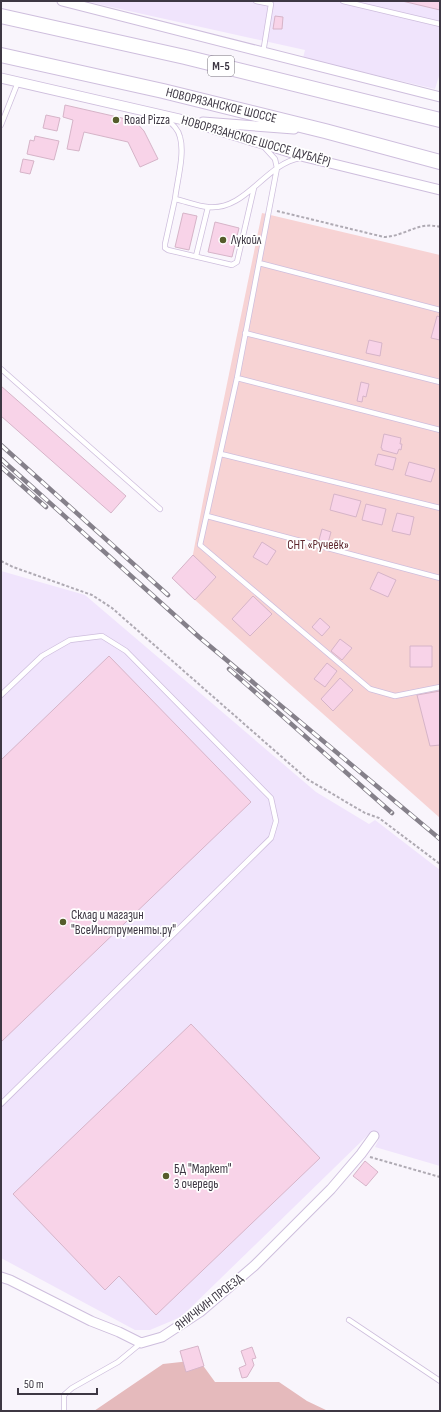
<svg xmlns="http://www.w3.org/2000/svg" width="441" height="1412" font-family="'Sofia Sans Condensed',sans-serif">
	<rect width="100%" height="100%" fill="#f9f5fc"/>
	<path fill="#f0e4fc" d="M84,1H440V76H439L435,89L303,58L305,50Z
		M1,571L85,595L316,792L369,824L375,820L440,870V1166L375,1147L379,1139L369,1134L181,1317L150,1330H135L1,1258Z"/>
	<path fill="#f7d3d4" d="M262,213L440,255V818L186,592L203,501Z"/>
	<path fill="#e5babc" d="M199,1360L215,1382H279L307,1401L328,1411H94L163,1364Z"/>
	<path fill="#f8d3e8" stroke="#d6b4c8" d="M402,1H440V10Z
		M275,16L283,17L282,29H273Z
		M65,105L135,121L144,131L158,159L140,167L128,142L84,132L79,151L67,149L73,120L63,117Z
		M46,115L60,118L57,131L43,128Z
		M35,136L59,141L54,160L27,154L30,140L34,141Z
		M23,159L34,161L30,174L20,172Z
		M183,213L197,216L189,250L175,247Z
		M215,222L239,228L232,257L208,252Z
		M437,316L440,317V340L431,338Z
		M369,340L382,343L380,356L366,353Z
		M361,382L369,384L366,397L363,396L362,402L357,401Z
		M1,386L126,496L111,513L1,416Z
		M384,434L401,438L400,444H402L401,450L399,449L397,454L382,450V448H381Z
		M378,454L396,458L393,470L375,465Z
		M409,462L435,469L431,482L405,475Z
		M334,494L361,501L356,517L330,510Z
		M366,504L386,509L382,525L362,520Z
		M397,513L414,517L410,535L392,531Z
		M322,529L331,532L328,543L319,540Z
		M262,542L276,551L267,565L253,557Z
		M193,555L216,577L195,600L172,578Z
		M378,572L396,580L388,597L370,589Z
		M253,596L272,614L250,636L232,619Z
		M320,618L330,627L322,636L312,627Z
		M340,639L352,648L342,660L331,651Z
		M410,646H432V667H410Z
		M109,656L251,802L1,1042V760Z
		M327,663L337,671L325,687L314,679Z
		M340,678L353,690L333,711L321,699Z
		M440,691V745L430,746L417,695Z
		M191,1024L320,1158L156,1315L119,1276L105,1290L13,1194Z
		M365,1161L378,1172L366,1186L353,1176Z
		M198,1346L204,1366L186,1372L180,1351Z
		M252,1347L256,1358L252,1359L254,1365L247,1377L242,1378L239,1368L246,1365L241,1351Z"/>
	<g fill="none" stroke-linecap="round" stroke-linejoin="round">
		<g stroke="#cebedd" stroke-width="6">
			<path id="service" d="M256,1L271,4L263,53
				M343,1L440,24
				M165,118C171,123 178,128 180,137C185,154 177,181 175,199C185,201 197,206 208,207C246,211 265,164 300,158
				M1,125L18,82
				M265,148L275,159L277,168L237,378L200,545L370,689L395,696L440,687
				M175,199L165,244V248L168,250L232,265L237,262L254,188
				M196,256L208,207
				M259,263L440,310
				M245,333L440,382
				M1,369L160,509
				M237,378L440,430
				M221,454L440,508
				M207,516L440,578
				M1,695L42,656L70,640L102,636L126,651L271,798L276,821L271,838L1,1104
				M349,1320L440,1381
				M64,1411V1395L72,1388L118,1362L141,1343"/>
		</g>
		<g stroke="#cebedd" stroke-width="11">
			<path id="minor" d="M62,1L440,97
				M1,78L188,121L305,157L440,190
				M203,122L294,129
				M1,1277L10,1280L91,1321L119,1332L141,1343L162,1337L200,1312L254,1266L331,1189L361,1154L374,1136"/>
		</g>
		<g stroke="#cebedd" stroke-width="16">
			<g id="trunk">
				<path d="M1,16L185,57L440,120"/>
				<path id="s1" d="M1,55L163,91L325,131L440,162"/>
			</g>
		</g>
		<path stroke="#afaab3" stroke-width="2" stroke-dasharray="3 2" stroke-linecap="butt" d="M277,211L384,237C406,236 418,221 440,227
			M1,561L13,567L92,595L112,608L307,779L365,813L379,818L440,864
			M370,1157L440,1177"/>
		<use href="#service" stroke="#fff" stroke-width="4.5"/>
		<use href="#minor" stroke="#fff" stroke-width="9"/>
		<use href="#trunk" stroke="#fff" stroke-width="14"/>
		<g stroke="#85808a" stroke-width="4.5">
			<path id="rail" d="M1,445L168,595
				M1,459L199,637L440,839
				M1,467L46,507
				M229,669L392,813"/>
		</g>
		<use href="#rail" stroke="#fff" stroke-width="3" stroke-dasharray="9" stroke-linecap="butt"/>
	</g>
	<g fill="#555c2b" stroke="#fff" stroke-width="1.5">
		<circle cx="116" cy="120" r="4"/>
		<circle cx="223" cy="240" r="4"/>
		<circle cx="63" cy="922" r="4"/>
		<circle cx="166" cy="1176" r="4"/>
	</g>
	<g text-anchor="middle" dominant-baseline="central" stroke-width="3.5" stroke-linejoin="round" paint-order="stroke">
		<rect fill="#fff" stroke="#77737b" stroke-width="1" x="208" y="56" width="26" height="20" rx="3"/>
		<g font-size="12" font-weight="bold" fill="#3d3743">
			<text x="221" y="66">М-5</text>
		</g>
		<g font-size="13" fill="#3d3743" stroke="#fff">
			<text stroke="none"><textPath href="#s1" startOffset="226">НОВОРЯЗАНСКОЕ ШОССЕ</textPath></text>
			<text transform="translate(256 141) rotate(16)">НОВОРЯЗАНСКОЕ ШОССЕ (ДУБЛЁР)</text>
			<text transform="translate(209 1302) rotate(-38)">ЯНИЧКИН ПРОЕЗД</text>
		</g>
		<g font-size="13" fill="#3d3743" stroke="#fff" text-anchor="start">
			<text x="124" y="120">Road Pizza</text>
			<text x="231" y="240">Лукойл</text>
			<text x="71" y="915">Склад и магазин<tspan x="71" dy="15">"ВсеИнструменты.ру"</tspan></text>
			<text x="174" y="1169">БД "Маркет"<tspan x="174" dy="15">3 очередь</tspan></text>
		</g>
		<g font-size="13" fill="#5f292f" stroke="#fff">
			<text x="318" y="545">СНТ «Ручеёк»</text>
		</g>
	</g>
	<rect width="441" height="1412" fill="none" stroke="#3d3743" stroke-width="4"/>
	<path d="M18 1388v6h79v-6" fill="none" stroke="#3d3743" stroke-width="2"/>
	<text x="24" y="1388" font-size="12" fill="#3d3743" stroke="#ffffff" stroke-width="3" paint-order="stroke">50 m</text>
</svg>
